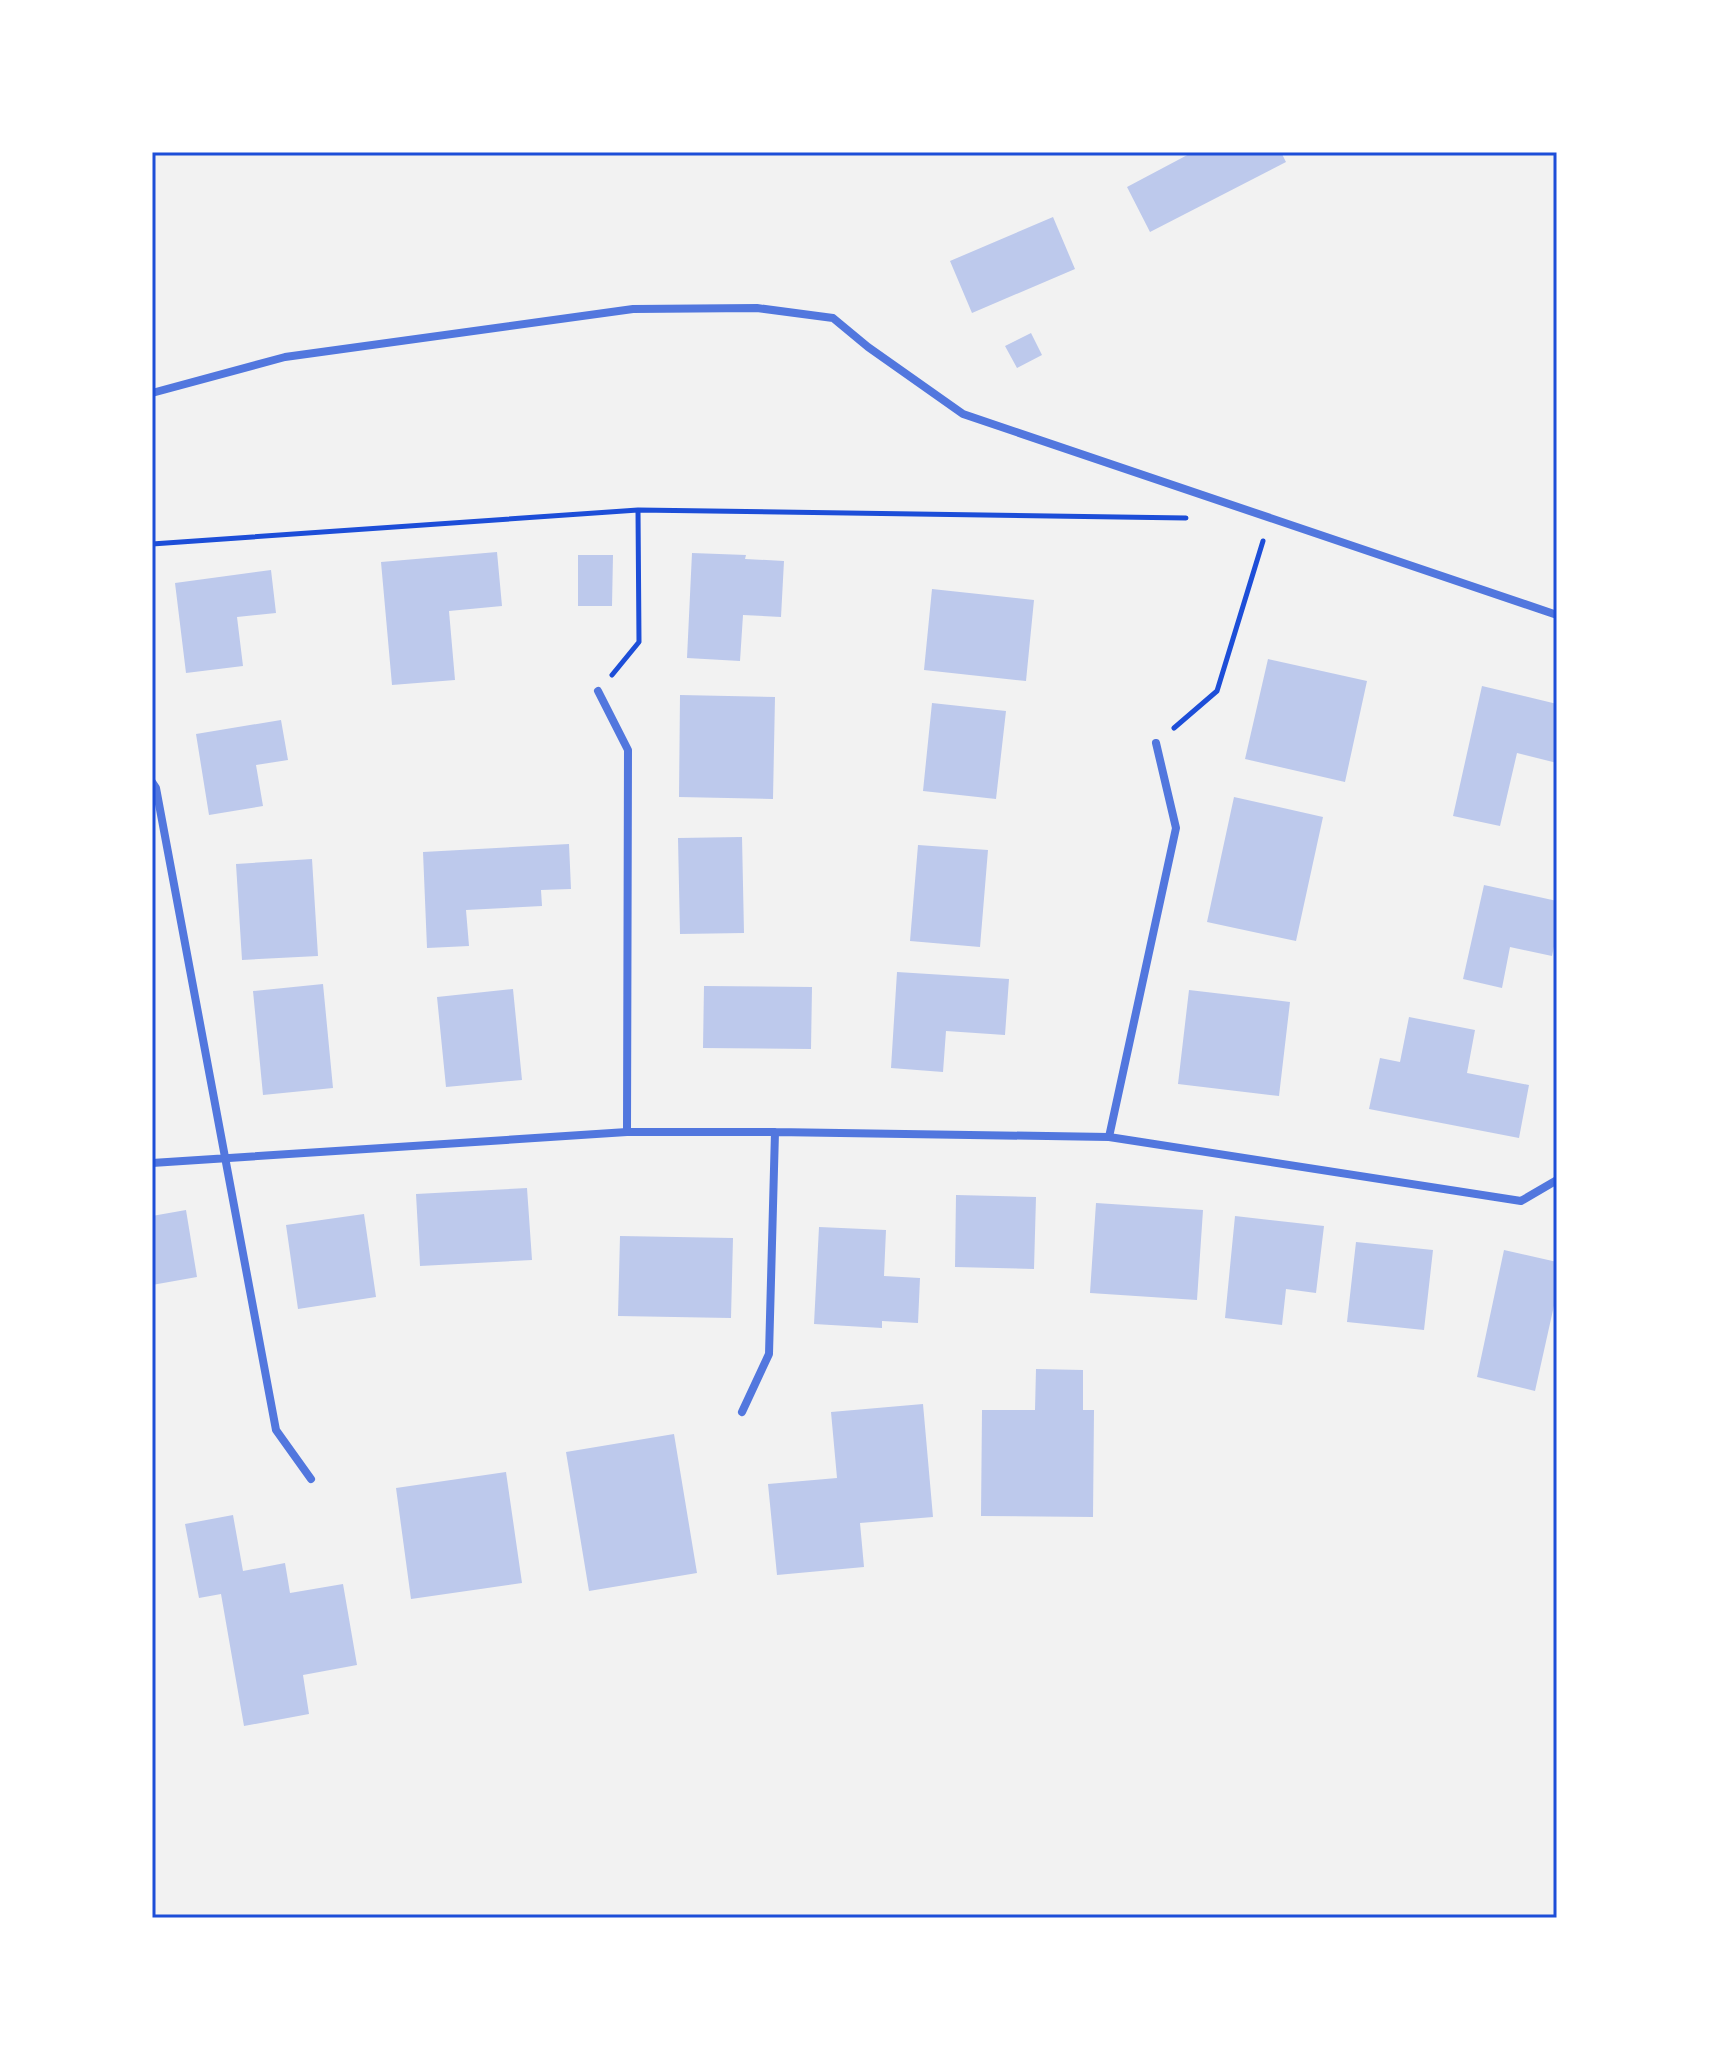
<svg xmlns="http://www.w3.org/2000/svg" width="1709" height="2070" font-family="Cabin,sans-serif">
	<rect width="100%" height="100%" fill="#f2f2f2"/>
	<path fill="#bdc9ec" d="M1193,152H1281L1286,162L1150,232L1127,187Z
		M1053,217L1075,269L972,313L950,261Z
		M1031,333L1042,355L1017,368L1005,346Z
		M497,552L502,606L449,611L455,680L392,685L381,562Z
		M692,553L746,555L745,559L784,561L781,617L743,615L740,661L687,658Z
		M578,555H613L612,606H578Z
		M271,570L276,613L237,617L243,666L186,673L175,583Z
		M932,589L1034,600L1026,681L924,670Z
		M1268,659L1367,681L1345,782L1245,759Z
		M1482,686L1557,704V763L1517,753L1500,826L1453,816Z
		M680,695L775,697L773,799L679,797Z
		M932,703L1006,711L996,799L923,791Z
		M281,720L288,760L256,765L263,806L209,815L196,734Z
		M1234,797L1323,817L1296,941L1207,922Z
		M742,837L744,933L680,934L678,838Z
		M569,844L571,889L541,890L542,906L466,910L469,946L427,948L423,852Z
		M918,845L988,850L980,947L910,941Z
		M312,859L318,956L242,960L236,864Z
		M1484,885L1557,901V932L1552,956L1510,947L1502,988L1463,979Z
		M897,972L1009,979L1005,1035L946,1031L943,1072L891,1068Z
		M323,984L333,1088L263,1095L253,991Z
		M704,986L812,987L811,1049L703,1048Z
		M513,989L522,1080L446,1087L437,997Z
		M1189,990L1290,1002L1279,1096L1178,1084Z
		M1409,1017L1475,1030L1467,1073L1529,1085L1519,1138L1369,1109L1380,1058L1400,1062Z
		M527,1188L532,1260L420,1266L416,1194Z
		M956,1195L1036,1197L1034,1269L955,1267Z
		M1096,1203L1203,1210L1197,1300L1090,1293Z
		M186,1210L197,1277L152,1285V1216Z
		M364,1214L376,1297L298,1309L286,1225Z
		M1235,1216L1324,1226L1316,1293L1286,1289L1282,1325L1225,1318Z
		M819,1227L886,1230L884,1276L920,1278L918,1323L882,1321V1328L814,1324Z
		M620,1236L733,1238L731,1318L618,1316Z
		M1356,1242L1433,1250L1424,1330L1347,1322Z
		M1504,1250L1557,1262V1292L1535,1391L1477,1377Z
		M1036,1369L1083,1370V1410H1094L1093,1517L981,1516L982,1410H1035Z
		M923,1404L933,1517L860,1523L864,1567L777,1575L768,1484L837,1478L831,1412Z
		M674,1434L697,1573L589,1591L566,1452Z
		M506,1472L522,1583L411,1599L396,1488Z
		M233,1515L243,1571L285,1563L290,1593L343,1584L357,1665L303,1675L309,1714L244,1726L221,1594L199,1598L185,1524Z"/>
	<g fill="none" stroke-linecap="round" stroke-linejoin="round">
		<path stroke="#1d4ed8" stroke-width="5" d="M152,544L638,510L1186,518
			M612,675L639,642L638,510
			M1174,728L1217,691L1263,541"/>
		<path stroke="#5277de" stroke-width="8" d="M152,393L285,357L633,309L757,308L833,318L868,347L963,414L1557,615
			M598,691L628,750L627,1132
			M152,782L156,788L276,1430L311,1479
			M1109,1137L1176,828L1156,743
			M152,1163L627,1132H775L1109,1137L1521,1201L1557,1180
			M742,1412L769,1354L775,1132"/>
	</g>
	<rect width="1709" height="2070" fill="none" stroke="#ffffff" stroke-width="308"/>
	<rect x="154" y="154" width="1401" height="1762" fill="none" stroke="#1d4ed8" stroke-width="3"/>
</svg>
